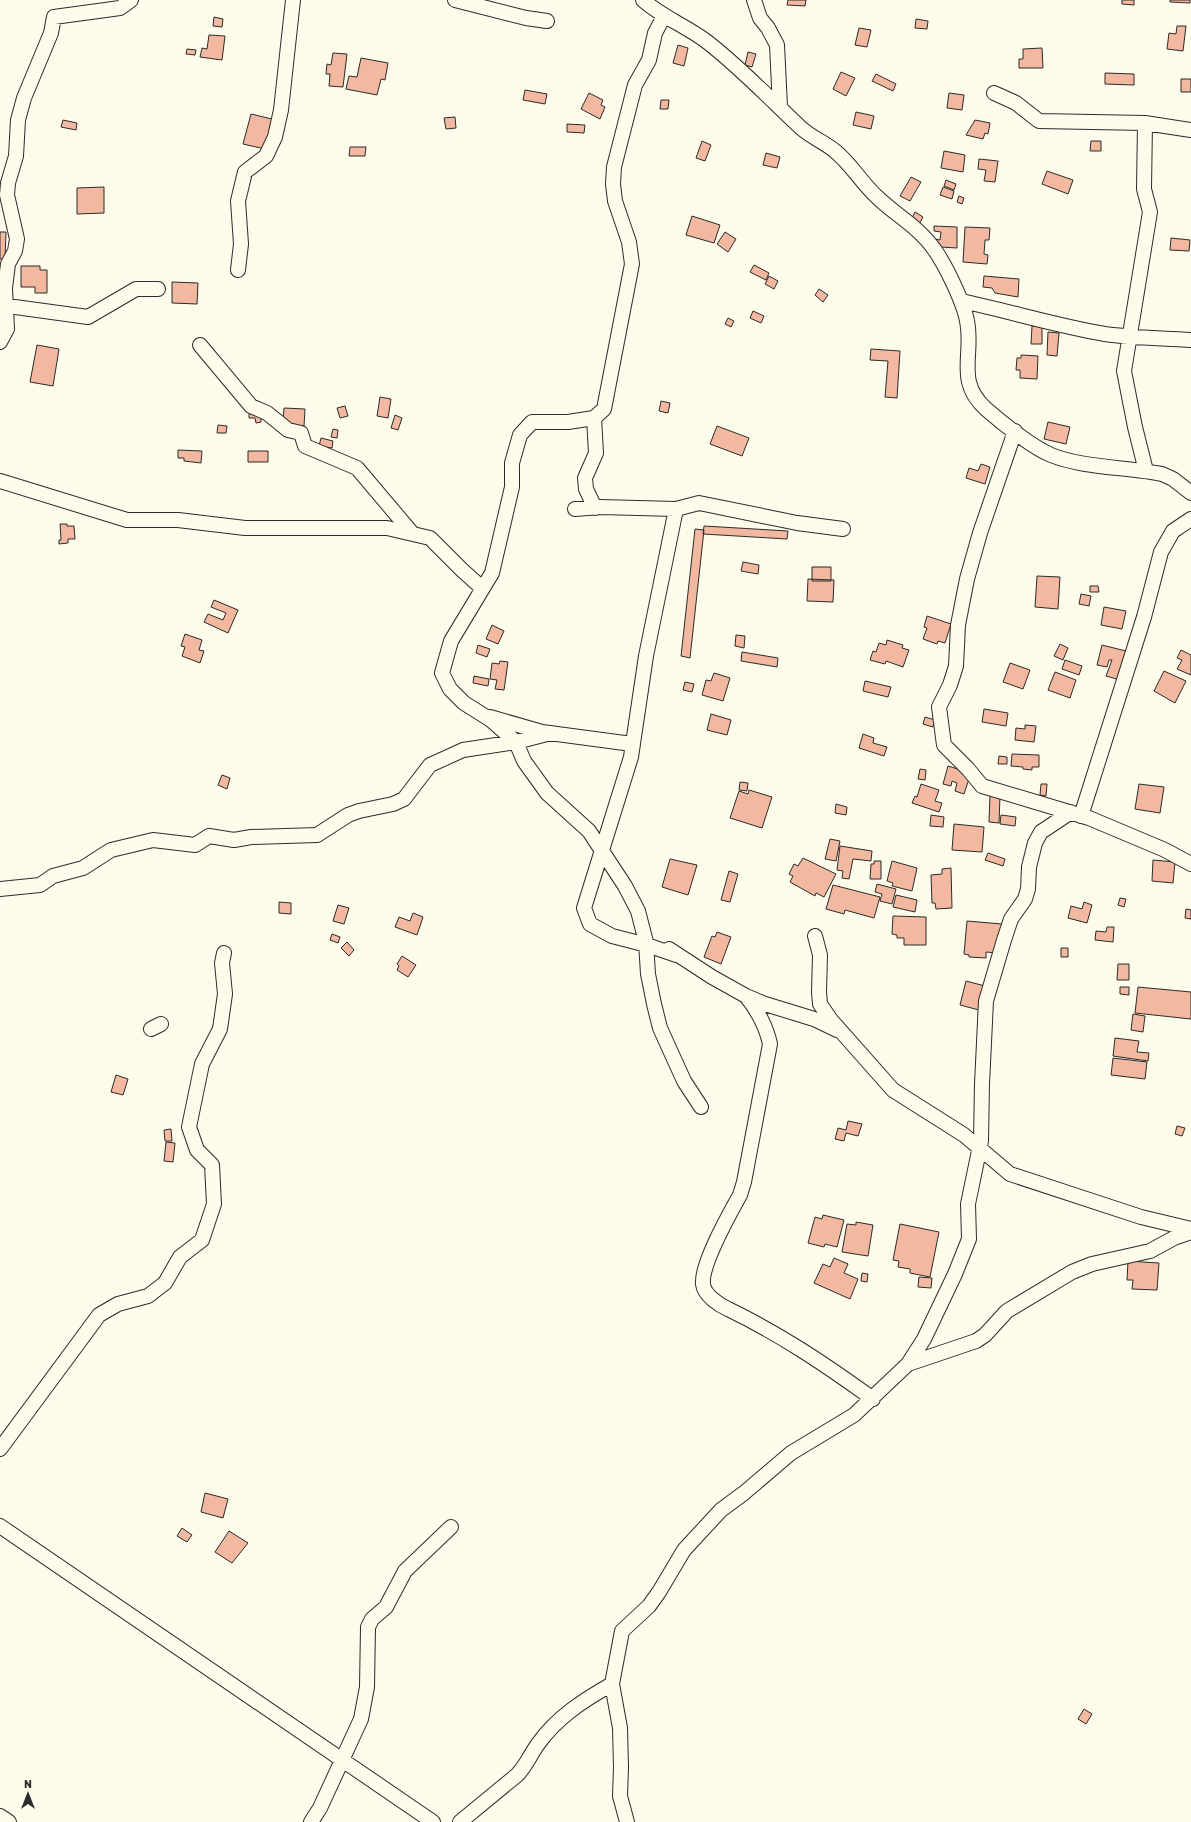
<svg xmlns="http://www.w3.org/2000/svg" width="1191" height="1822" font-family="Rubik,sans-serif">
	<rect width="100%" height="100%" fill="#fdfbea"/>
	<path fill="#f2b8a0" stroke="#2b2b2b" d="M788,0H806L805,6L787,5Z
		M1122,0H1134V5L1122,4Z
		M1170,0H1190V3L1170,2Z
		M214,17L223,19L222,27L213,26Z
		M916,19L928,21L927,29L915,28Z
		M1177,26H1186L1183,51L1167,49L1169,33L1176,34Z
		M859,28L871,30L867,47L855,45Z
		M209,35L225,36L222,60L200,57L202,48L207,49Z
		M678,45L688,48L684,66L673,63Z
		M1042,48L1043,68H1019V59H1023V49Z
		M187,49L196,50L195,55L186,54Z
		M748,52L756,54L752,67L745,65Z
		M333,53L347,54L343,87L329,86L330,74H326L327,64L331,65Z
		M361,58L388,63L385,80L381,79L377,95L346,89L349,76L357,77Z
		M841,72L855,78L846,96L833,89Z
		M1105,73L1134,74V85L1105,84Z
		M876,74L896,84L893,91L872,81Z
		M1181,79H1191V92H1181Z
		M525,90L547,94L545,104L523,100Z
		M589,93L603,100L601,105L605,107L600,119L581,109Z
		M949,93L964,95L962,110L947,108Z
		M661,100H669L668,109H660Z
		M856,112L874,116L871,129L853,125Z
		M251,114L272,119L265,149L243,144Z
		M455,117L456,128L446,129L444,118Z
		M63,120L77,123L76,130L61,127Z
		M975,120L990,123L988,134L985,133L983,139L966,135Z
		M567,124L585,125L584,133L567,132Z
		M702,141L711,145L705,161L696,158Z
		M1091,141H1101V151H1090Z
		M350,147H366L365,156H349Z
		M944,151L965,155L963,172L941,168Z
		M766,153L780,157L777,168L763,165Z
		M979,159L998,161L995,182L984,181L986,170L978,169Z
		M1047,171L1073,180L1068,194L1042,184Z
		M911,177L921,182L910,201L900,196Z
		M946,180L956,184L954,190L944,186Z
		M104,187V213L77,214V188Z
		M943,187L954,191L952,199L940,195Z
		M959,196L964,198L962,204L957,202Z
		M915,212L923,217L919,224L911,220Z
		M692,216L720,225L714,243L686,235Z
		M934,226L957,227V248L940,247V244H934L935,239L940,240L941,232L934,231Z
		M965,227L990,228L989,240H985L984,254L988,255L987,264L963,262Z
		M0,232H6L5,259H0Z
		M725,232L736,239L728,252L717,244Z
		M1171,238L1190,240L1189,251L1170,250Z
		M754,265L769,273L766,280L750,272Z
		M21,266H40V270H47V293H35V287H21Z
		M769,276L778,281L774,289L765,284Z
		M984,276L1019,279L1018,297L995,293L992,288L983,287Z
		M172,282L198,283L197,304L172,303Z
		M819,289L828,295L823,302L815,295Z
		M753,311L764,316L761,323L750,318Z
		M728,318L734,321L731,327L725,324Z
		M1032,326H1042V344H1031Z
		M1048,332L1059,333L1057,356L1047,355Z
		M37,345L59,349L53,386L30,382Z
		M871,349L900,351L897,398L885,397L888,361L870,360Z
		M1021,355L1038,356L1037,379L1020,378V370H1016L1017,358H1021Z
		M380,397L391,399L388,418L377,416Z
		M661,401L670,403L668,413L659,411Z
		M345,406L348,416L340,418L337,408Z
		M284,408L305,409L304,426L283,425Z
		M261,410V422L256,423L255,418H249V411Z
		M395,415L402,418L398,430L391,428Z
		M1048,422L1070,427L1066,444L1044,439Z
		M218,425L227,426L226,433H217Z
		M717,426L749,438L742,456L710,444Z
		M333,429L338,430L337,438L331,437Z
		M321,438L333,441L332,448L319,446Z
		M178,450L202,451L201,463L184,461V458H178Z
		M248,451H268V462H248Z
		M981,464L990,467L985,484L966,478L969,468L978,471Z
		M60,524H67V526H74L75,539H68V543L59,544V540H61Z
		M704,526L788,531L787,539L703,534Z
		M695,529L704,530L690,658L681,656Z
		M743,562L759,565L758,574L741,571Z
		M812,567H831V581H812Z
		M1037,576L1060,577L1058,609L1035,607Z
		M808,579L834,580L833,602L807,601Z
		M1090,586H1098L1099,592H1090Z
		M1081,594L1091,596L1089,606L1079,604Z
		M214,600L238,610L228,633L204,622L208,614L223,620L226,613L211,607Z
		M1104,607L1126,611L1122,629L1101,625Z
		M927,616L951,624L945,643L938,641L937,644L923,639L927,628L924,627Z
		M492,625L504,631L498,644L486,639Z
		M185,634L202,640L199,650L204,651L200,663L182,656L185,647L181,646Z
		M736,635L745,636L744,648L735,646Z
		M887,640L903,645L902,648L909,650L903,667L886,661L885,664L870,660L873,651L876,652L879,643L886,645Z
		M1060,644L1068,648L1063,660L1054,656Z
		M478,645L490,649L487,657L476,653Z
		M1102,645L1126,651L1120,680L1106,676L1112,660H1109L1107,667L1097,665Z
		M1181,650L1191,655V675L1177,669L1182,660L1177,658Z
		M742,652L778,658L777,667L741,661Z
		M1065,660L1082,666L1079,675L1062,669Z
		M500,661L508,662L504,690L495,689L497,680L490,679L492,663L499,664Z
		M1010,663L1030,670L1023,689L1003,682Z
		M1164,671L1186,681L1175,703L1154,691Z
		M1055,672L1076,680L1070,698L1048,690Z
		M714,673L730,678L723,701L702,695L706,680L711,681Z
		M474,676L489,679L488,686L473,683Z
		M865,681L891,687L888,697L863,691Z
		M685,682L694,684L692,692L683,690Z
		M984,709L1008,713L1006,726L982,722Z
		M711,714L731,720L727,735L707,730Z
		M925,717L935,720L933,727L923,724Z
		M1025,725L1036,726L1034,742L1015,740L1016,728L1025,729Z
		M863,734L874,738L873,743L887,747L884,756L859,748Z
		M1012,754L1039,755V767H1032V770L1023,769V767L1011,766Z
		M999,756L1007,757V764H998Z
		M948,766L971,773L964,794L955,791L957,783L952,781L951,786L943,784Z
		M920,769L926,770L925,780L918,779Z
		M222,775L230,778L227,789L218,785Z
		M740,782L748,783L747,791L739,790Z
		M921,784L939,790L935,801L942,803L939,812L912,803L915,796L917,797Z
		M1041,784H1047L1046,796L1040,795Z
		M1139,784L1164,787L1160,813L1135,809Z
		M749,790L772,797L762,828L730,818L739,791L748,794Z
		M990,795L1000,796L999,823L989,822Z
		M836,804L847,807L846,815L835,813Z
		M931,815L944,817L943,827L930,826Z
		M1001,815L1016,817L1015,826L1000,824Z
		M954,824L984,827L982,852L952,850Z
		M830,839L840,841L836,861L825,859Z
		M840,846L872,851L871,861L853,859L849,879L842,878L843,871L837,870Z
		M988,853L1005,859L1003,866L985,860Z
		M803,858L836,874L824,897L816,893L815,896L790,882L793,876L789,874L794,864L798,866Z
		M670,859L697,865L688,895L662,887Z
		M1153,860L1175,862L1173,883L1152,881Z
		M874,861H881V879H870L871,864H874Z
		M892,861L917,868L912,891L892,886L893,883L887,881Z
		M951,868L952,908L936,909L935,903H932L931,875L942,874V869Z
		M729,871L738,874L730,902L721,900Z
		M877,884L896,889L892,904L880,901L882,894L875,892Z
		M833,885L880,897L874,918L845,910L844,914L826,909Z
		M896,895L917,900L915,912L893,907Z
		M1120,898L1126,899L1124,907L1118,905Z
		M279,902L291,903V914L279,913Z
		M1084,902L1092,905L1087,923L1068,918L1071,906L1082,909Z
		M338,905L349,908L344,924L333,921Z
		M1186,909L1191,910V919L1185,918Z
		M413,913L423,917L417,935L395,927L399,917L410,921Z
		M893,916L926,917V945H904V938H897V935L892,934Z
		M967,921L1002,924L997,953L986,952V958L969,957V955L964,954Z
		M1107,927H1114L1113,942L1095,940L1096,931L1106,932Z
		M717,932L731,937L721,964L704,957L712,936L715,937Z
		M332,934L340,937L338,943L330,940Z
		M347,942L354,950L349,956L341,948Z
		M1061,948H1068V957H1061Z
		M402,956L416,965L408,977L397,970L399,966L397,964Z
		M1118,964H1129V980H1117Z
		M966,981L985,986L979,1010L960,1005Z
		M1120,987H1129V995L1120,994Z
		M1138,987L1191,992V1019L1135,1013Z
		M1133,1014L1145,1016L1143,1032L1131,1030Z
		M1115,1038L1139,1041L1137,1052L1149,1053L1148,1061L1113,1056Z
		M1113,1058L1147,1062L1145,1079L1111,1075Z
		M116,1075L128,1079L123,1095L111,1092Z
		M848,1121L862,1124L858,1136L846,1133L844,1141L835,1139L838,1128L846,1130Z
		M1177,1126L1185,1128L1182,1136L1175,1134Z
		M171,1129L172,1141H165L164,1130Z
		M166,1142L175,1143L173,1162L164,1161Z
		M823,1215L844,1220L837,1247L825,1244L824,1247L808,1243L815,1217L822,1219Z
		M856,1222L873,1225L868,1256L842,1252L847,1224L856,1225Z
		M900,1224L939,1232L930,1277L910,1273V1269L898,1267L899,1261L893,1260Z
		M834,1258L848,1264L844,1273L858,1279L850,1299L814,1283L823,1264L830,1267Z
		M1128,1261L1159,1263L1157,1290L1132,1289L1133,1280H1127Z
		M862,1273L868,1274L867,1282L861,1281Z
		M919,1277L932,1278L931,1288L918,1287Z
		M205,1493L228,1499L223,1518L201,1512Z
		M182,1528L192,1535L187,1542L177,1536Z
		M229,1531L248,1543L232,1563L215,1552Z
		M1084,1709L1092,1714L1086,1724L1078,1719Z"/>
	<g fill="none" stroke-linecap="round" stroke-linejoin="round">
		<g stroke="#2b2b2b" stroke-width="16">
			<path id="minor" d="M455,0L526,18L547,21
				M643,0C662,17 686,26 706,41C740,67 770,99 801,128C811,137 824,142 835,151C851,164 861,182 876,196C894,214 919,227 934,249C945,264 964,303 967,321C974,355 955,381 986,409C1002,423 1032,447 1051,455C1083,468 1128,467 1162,474L1173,479L1191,493
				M754,0L760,18L768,28L777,45L780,107
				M664,16L655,33L649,60L635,85L614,167L613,184L615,201L629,242L632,264L604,409L594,418L568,422H532L520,435L512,463V487L492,573L451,641L442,673L450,689L464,703L491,720L516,742L524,761L547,793L589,831L625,886L638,911L646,942L648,974L654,1004L660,1028L684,1081L701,1107
				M994,93L1016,103L1039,121L1145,123L1191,130
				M1145,123L1144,189L1150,212L1124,371L1135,427L1146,471
				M238,270L241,244L238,201L245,172L266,156L275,137L281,110L293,0
				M961,301C1009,311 1057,326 1105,334C1133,338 1163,338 1191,340
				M0,305L88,317L136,289H158
				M0,342L7,329L5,288L8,264L15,251L17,239L7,195L8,183L16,156L18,120L24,98L51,33L54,17L120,8L131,0
				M200,345L251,406L267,413L288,430L301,433L305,446L357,468L412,533
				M594,418L596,453L585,478L586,489L595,508
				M1015,431L980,533L967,579L958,625L956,666L950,685L939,707L944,745L968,769L982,786L1089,818L1165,850L1191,864
				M0,481L127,520H178L245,528H387L430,538L462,570L482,588
				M575,509L600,507L676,509L699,503L797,523L843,529
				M676,509L646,656L631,757L584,908L590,924L612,936L647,945L676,955
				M490,717L542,732L632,744
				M1081,816L1144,617L1161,552L1173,531L1191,519
				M0,889L40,885L53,876L83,868L111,850L153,840L195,845L209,836L234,840L251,837L317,835L348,815L359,811L393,804L404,799L430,765L463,750L516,742L551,733
				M815,936L820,955L819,992L820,1004L831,1020L893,1090L964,1135L1010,1174L1141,1217L1191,1229
				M669,949L712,977L746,996L765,1004L814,1019L837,1030
				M746,996C758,1011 766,1025 770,1044L744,1182L740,1195C729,1215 701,1264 703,1284C704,1295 719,1305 728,1309C780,1334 826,1365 873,1399
				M151,1029L161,1024
				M908,1364L924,1339L955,1274L969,1239L968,1204L981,1141L982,1084L986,1001L1004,940L1011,919L1025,899L1028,889L1029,867L1035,843L1041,832L1071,812
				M0,1449L99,1315L118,1304L148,1296L165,1283L180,1257L202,1240L214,1204L212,1165L197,1150L189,1127L202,1064L220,1029L225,994L222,963L224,953
				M0,1526L433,1822
				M0,1816L9,1822
				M311,1822L320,1808L361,1719L367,1687L368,1627L372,1619L386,1607L405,1571L451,1527
				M460,1822L517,1775C526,1766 530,1755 538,1744C557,1717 584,1700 612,1684
				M627,1822L620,1796L621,1767L620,1728L612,1684L622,1631L649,1606L659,1592L684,1550L721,1510L744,1493L791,1453L854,1415L908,1364L976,1341L985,1335L1007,1311L1072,1272L1092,1264L1150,1251L1174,1238L1191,1232"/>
		</g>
		<use href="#minor" stroke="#fdfbea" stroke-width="14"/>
	</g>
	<g transform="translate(28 1794)" stroke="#fdfbea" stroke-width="3" paint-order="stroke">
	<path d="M0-3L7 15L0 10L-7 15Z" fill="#2b2b2b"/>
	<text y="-6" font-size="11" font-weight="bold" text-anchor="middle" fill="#2b2b2b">N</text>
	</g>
</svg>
